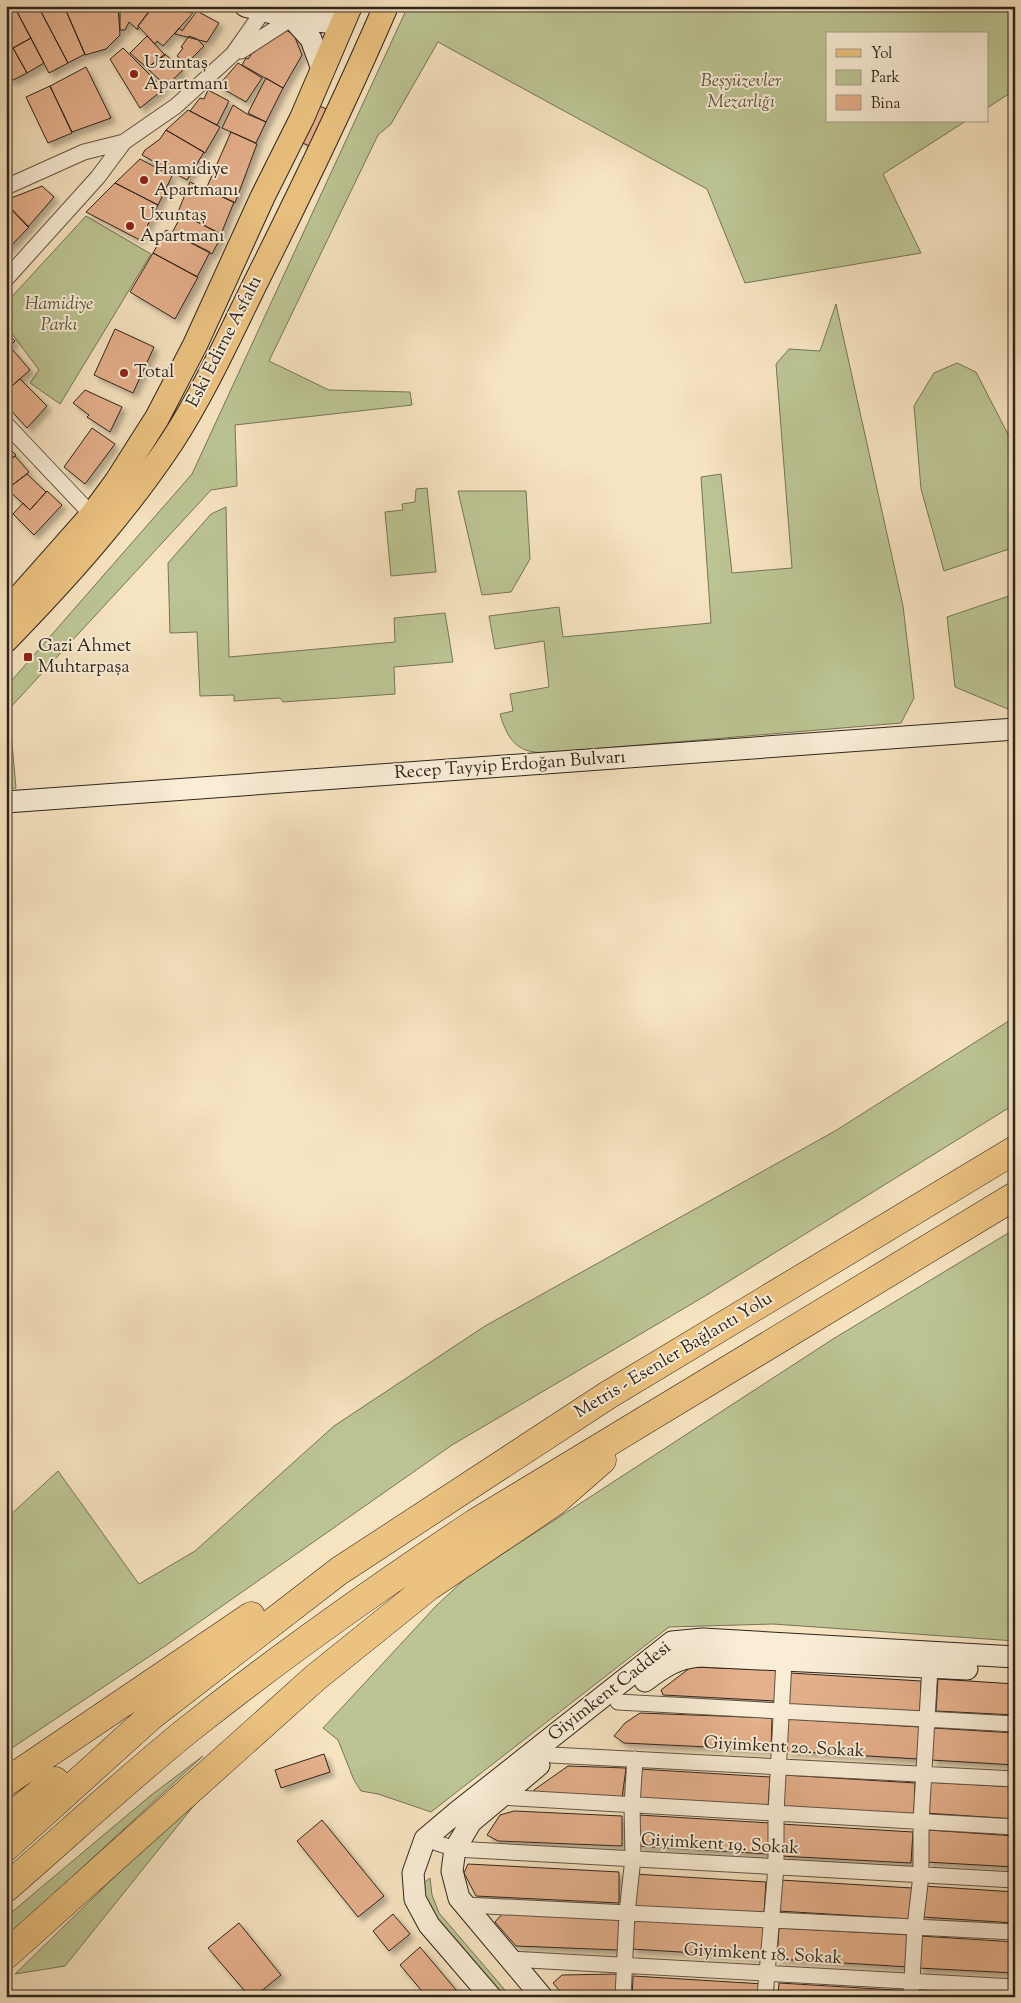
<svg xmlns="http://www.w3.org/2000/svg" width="1021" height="2003" font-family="'Sorts Mill Goudy',serif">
	<defs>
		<filter id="shadow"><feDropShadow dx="4.5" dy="4.5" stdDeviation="2.5" flood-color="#0004"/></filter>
	</defs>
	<rect width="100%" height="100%" fill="#f6e3c0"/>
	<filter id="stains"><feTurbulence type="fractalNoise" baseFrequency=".004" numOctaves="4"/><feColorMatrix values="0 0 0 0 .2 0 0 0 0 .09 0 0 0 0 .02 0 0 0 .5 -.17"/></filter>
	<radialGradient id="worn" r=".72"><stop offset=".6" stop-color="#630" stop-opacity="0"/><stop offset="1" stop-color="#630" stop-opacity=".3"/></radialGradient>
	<path fill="#bcc493" stroke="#767458" d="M408,6H1015V90L987,108V34H827V121H966L883,174L921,253L745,283L707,189L438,42L391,124L378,135L269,361L329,390L410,392L412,405L235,425L237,486L211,490L9,709L16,788L6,789V687L192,474Z
		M86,216L151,254L60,404L30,383L39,370L6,326V303Z
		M836,304L903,606L914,698L901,723L581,750C538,752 514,763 500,714L513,711L510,694L549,687L544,641L495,649L489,616L559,607L563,637L711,623L701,477L721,474L732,573L792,568L776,364L789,349L820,351Z
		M957,363L976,372L1015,448V547L944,571L921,489L914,406L934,373Z
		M427,488L436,572L391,576L385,512L403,510L402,504L415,502L416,489Z
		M458,491H526L530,559L511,592L482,595Z
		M226,507L229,657L395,642L394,618L445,613L453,662L394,667L395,694L283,702L280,698L234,701V695L200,696L197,632L170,633L168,563L211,514Z
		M1015,594V712L955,687L947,617Z
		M1015,1017V1104L705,1296L452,1445L165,1646L6,1752V1519L58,1471L139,1584L195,1551L334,1426L485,1326L835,1131Z
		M1015,1229V1641L773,1624L669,1627L431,1812L378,1794L361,1791L354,1780L338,1740L323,1728L436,1606L467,1577L833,1339Z
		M203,1756L6,1938V1917L150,1796Z
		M216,1778L65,1966L15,1974Z
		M430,1878L432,1895L439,1913L511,1997H500L431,1916L420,1886Z"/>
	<path fill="#e5b08c" stroke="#2f241d" filter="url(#shadow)" d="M19,6H38L68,63L49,73L15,8Z
		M38,6H64L85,54L68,63Z
		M64,6H118L120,35L106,49L85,55Z
		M120,6H146L152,7L138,26V30L129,22L125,30H120Z
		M153,7L193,13L163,46L157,41L155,44L138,26Z
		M16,10L31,38L6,52V14Z
		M197,11L219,23L207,42L175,34L179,28L182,31Z
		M286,30L294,35L302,55L283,88L242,65L246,58L248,59L253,52L254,53L258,46Z
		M147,36L165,55L147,68L130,53Z
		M189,36L197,39L204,46L186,64L177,56L183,48L181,47Z
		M31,38L44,63L27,73L13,48Z
		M13,48L27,73L11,81L6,74V52Z
		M123,48L164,89L140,108L110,59Z
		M165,54L183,70L166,86L147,68Z
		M238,63L262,78L246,102L218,86Z
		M86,67L111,118L72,132L50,86Z
		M266,78L283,88L266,122L248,113Z
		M50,86L72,133L48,143L26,97Z
		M208,90L229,101L217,125L190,111L200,98L204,99Z
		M233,105L247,114L266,122L256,143L222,128Z
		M317,105L329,110L312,147L300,142Z
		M188,110L220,127L205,153L166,130Z
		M166,130L204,152L187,180L142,155L145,150L160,139Z
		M231,132L257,144L235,203L206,189Z
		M140,159L172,176L158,205L115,183Z
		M190,182L234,202L221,234L178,212Z
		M115,183L158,205L140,240L86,212Z
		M42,186L54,197L28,227L6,204V200Z
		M6,203L29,227L6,251Z
		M182,214L222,235L212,254L172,233Z
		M166,230L210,252L197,277L153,253Z
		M153,253L198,277L175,319L130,292Z
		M115,329L154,347L133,393L94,375Z
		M6,332L15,341L6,350Z
		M12,349L30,370L6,391V354Z
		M20,379L47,406L27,428L6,405V391Z
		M85,390L122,407L110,432L87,417L89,415L73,403Z
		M92,428L115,444L85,484L64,467Z
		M6,445L16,455L6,463Z
		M15,456L29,472L6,490V463Z
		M27,474L46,492L30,510L7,489Z
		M47,491L62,505L34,535L13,514L23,503L30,510Z
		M691,1667L776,1670L775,1701L663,1695L661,1690Z
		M790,1673L921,1681L920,1712L788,1705Z
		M938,1679L1015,1684V1715L936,1711Z
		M640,1713L772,1718L771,1750L624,1743L614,1736L625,1723Z
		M788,1719L920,1727L918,1759L786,1751Z
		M933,1728L1015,1733V1765L931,1760Z
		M324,1754L330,1772L281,1788L275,1770Z
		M568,1766L626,1768L622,1798L534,1796V1790Z
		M639,1769L770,1777L768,1808L637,1800Z
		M784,1775L915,1783L914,1814L782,1807Z
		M927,1782L1015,1787V1819L925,1813Z
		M514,1811L622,1816V1846L498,1841L487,1835L500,1815Z
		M639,1815L770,1823L768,1854L637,1846Z
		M322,1820L384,1896L358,1917L297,1841Z
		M781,1824L913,1832L911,1863L780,1856Z
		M928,1830L1015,1836V1867L926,1862Z
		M468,1864L619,1872V1903L476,1896L464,1873Z
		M634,1874L766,1882L764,1913L632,1906Z
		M780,1880L912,1888L910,1919L778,1911Z
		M923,1886L1015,1892V1923L922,1917Z
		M503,1913L619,1919L618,1950L516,1946L495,1922Z
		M393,1914L410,1934L389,1951L373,1931Z
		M633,1917L765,1925L763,1957L631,1949Z
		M239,1923L281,1975L254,1997H250L208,1948Z
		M779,1928L911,1935L909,1967L777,1959Z
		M920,1936L1015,1942V1973L918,1968Z
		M420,1947L462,1997H427L400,1965Z
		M618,1974L617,1997H565L553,1983L562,1975Z
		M633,1976L764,1984V1997H632Z
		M779,1983L911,1991L910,1997H778Z
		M922,1991L1015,1996V1997H922Z"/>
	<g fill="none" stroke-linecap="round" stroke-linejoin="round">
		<g stroke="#615446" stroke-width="17">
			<path id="street" d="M241,51L292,18
				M6,187L84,152L124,142
				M6,279L98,177L124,142L176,106L233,54L264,10
				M6,424L92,515
				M618,1702L1015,1724
				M551,1755L1015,1779
				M500,1797L1015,1827
				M425,1839L455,1849L1015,1880
				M465,1905L1015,1932
				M510,1959L1015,1987
				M623,1997L627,1913L633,1858L632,1805L635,1759
				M765,1997L776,1867V1813L784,1660
				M911,1997L915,1927L921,1875V1822L930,1667"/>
		</g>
		<g stroke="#2f241d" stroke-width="23">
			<path id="secondary" d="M245,6L292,18L343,24
				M292,18L311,39L323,72
				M6,802L1015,729
				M645,1681C663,1667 677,1658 699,1656L967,1669
				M539,1765L471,1822L455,1849L452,1871L459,1898L542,1997
				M491,1997L429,1925L415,1899L413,1873L425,1839L457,1812L672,1642L703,1639L1015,1657"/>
		</g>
		<g stroke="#2f241d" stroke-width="26">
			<path id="primary" d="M6,612L92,515L117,481L157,418L195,345L263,196L302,118L350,6
				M6,640C66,578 123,515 171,443C203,394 228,339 254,286C300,194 345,101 386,6"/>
		</g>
		<g stroke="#2f241d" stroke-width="29">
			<path id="highway" d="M6,1782L251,1616
				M6,1820L55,1781
				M6,1847L151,1716L339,1571L608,1395L1015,1150
				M6,1888C67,1835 126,1780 189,1729C281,1656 377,1588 475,1523L1015,1196
				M6,1955L315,1678L428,1587L554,1502L602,1460"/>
		</g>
		<use href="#street" stroke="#f9edd6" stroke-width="15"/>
		<use href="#secondary" stroke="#f9edd6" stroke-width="21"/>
		<use href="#primary" stroke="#ebc280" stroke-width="24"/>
		<use href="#highway" stroke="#ebc280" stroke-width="28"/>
	</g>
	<g fill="#8f2418" stroke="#f9edd6" stroke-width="2">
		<circle cx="134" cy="74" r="5"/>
		<circle cx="144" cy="180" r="5"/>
		<circle cx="130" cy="226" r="5"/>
		<circle cx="124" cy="373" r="5"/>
		<rect x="23" y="652" width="10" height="10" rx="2.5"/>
	</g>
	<g text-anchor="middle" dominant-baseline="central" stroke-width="4" stroke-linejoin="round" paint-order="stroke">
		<g font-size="18" fill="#2f241d" stroke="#f9edd6" text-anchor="start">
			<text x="144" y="64">Uzuntaş<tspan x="144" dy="21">Apartmanı</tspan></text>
			<text x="154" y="170">Hamidiye<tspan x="154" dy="21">Apartmanı</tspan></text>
			<text x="140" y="216">Uxuntaş<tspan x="140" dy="21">Apartmanı</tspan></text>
			<text x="134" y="373">Total</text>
			<text x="38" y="647">Gazi Ahmet<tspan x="38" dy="21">Muhtarpaşa</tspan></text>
		</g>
		<g font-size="18" font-style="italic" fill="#595440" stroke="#f9edd6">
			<text x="741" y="82">Beşyüzevler<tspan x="741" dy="21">Mezarlığı</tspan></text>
			<text x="59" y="305">Hamidiye<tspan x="59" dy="21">Parkı</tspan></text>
		</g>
		<g font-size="18" fill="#2f241d" stroke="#f9edd6">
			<text transform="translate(225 342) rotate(-63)">Eski Edirne Asfaltı</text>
			<text transform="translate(510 766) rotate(-4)">Recep Tayyip Erdoğan Bulvarı</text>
			<text transform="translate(674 1356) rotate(-31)">Metris - Esenler Bağlantı Yolu</text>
			<text transform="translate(610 1692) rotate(-38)">Giyimkent Caddesi</text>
			<text transform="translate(784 1748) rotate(3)">Giyimkent 20. Sokak</text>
			<text transform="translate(720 1845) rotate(3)">Giyimkent 19. Sokak</text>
			<text transform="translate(763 1955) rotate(3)">Giyimkent 18. Sokak</text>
		</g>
	</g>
	<rect width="1021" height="2003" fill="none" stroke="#f6e3c0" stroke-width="25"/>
	<rect x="8" y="8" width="1006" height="1988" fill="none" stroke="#2f241d" stroke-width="2.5"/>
	<rect x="12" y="12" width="996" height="1978" fill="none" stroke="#2f241d"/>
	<rect x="826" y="32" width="162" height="90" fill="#f9edd6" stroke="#a89d8c"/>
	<rect x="836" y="49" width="25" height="8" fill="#ebc280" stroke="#a89d8c"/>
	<text x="871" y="58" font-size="15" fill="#2f241d">Yol</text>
	<rect x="836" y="70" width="25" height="15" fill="#bcc493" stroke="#a89d8c"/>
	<text x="871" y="82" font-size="15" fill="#2f241d">Park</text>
	<rect x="836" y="95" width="25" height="15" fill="#e5b08c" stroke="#a89d8c"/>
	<text x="871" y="108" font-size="15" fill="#2f241d">Bina</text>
	<rect width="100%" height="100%" filter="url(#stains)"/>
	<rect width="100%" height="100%" fill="url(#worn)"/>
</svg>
